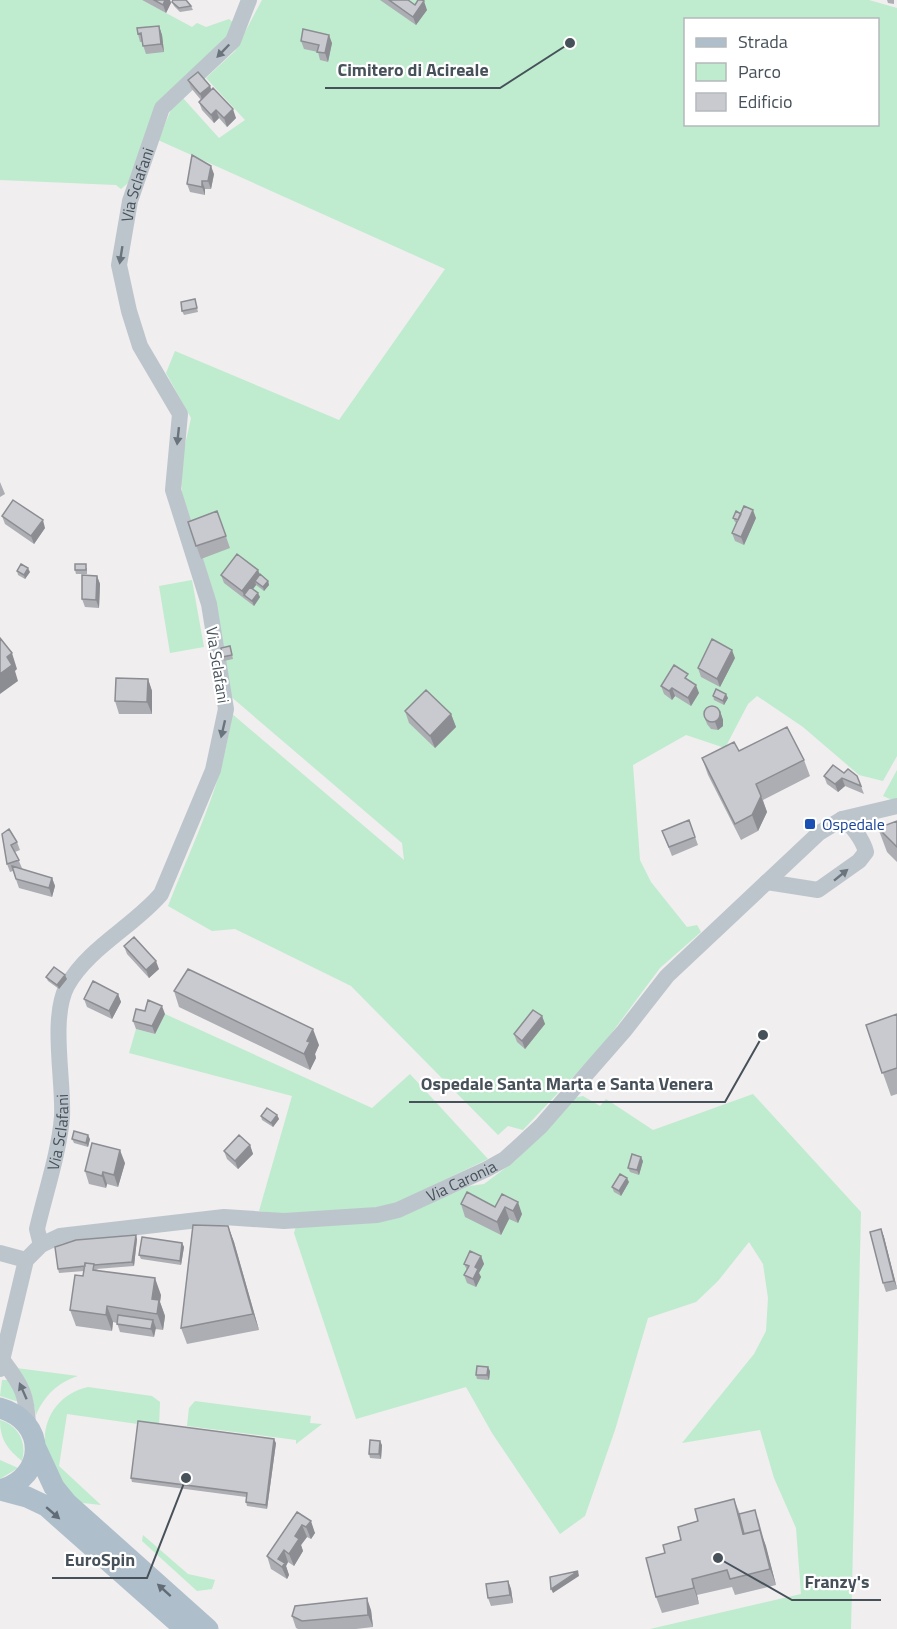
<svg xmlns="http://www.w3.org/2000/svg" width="897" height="1629" font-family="'Titillium Web',sans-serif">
	<rect width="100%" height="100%" fill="#f0eeee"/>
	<path fill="#bfebcf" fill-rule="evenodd" d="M0,0H142L192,27L197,23L206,27L229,19L235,24L229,37L169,93L128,183L121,189L116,185L0,180Z
		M262,0H869L897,8V756L883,781L859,775L803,727L757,696L748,704L725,748L686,735L633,765L640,860L651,882L687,927L697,925L701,932L660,968L602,1046L523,1130L508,1126L498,1135L351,986L235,929L212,931L168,906C192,844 226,779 231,713L404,860L402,843L229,695L182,495L180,467L191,418L166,373L175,351L339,420L445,269L158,140L174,103L182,97L219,138L245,120L206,78L235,51ZM686,20H878V124H686Z
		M192,580L204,647L170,653L159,586Z
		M897,770V802L883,796Z
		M165,1014L372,1108L410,1074L488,1159L388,1207L290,1215L259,1211L292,1096L129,1053L136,1029L155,1034Z
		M753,1094L861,1212L851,1629H650L801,1594L796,1528L774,1478L760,1430L682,1443L754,1354L766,1331L768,1298L763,1264L749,1242L718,1281L696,1302L648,1318L615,1430L585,1516L560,1534L492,1433L466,1387L356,1419L294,1233L296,1226L402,1215L470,1186L484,1184L516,1160L573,1098L583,1096L600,1106L606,1099L653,1130Z
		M16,1368L78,1376C57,1383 45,1395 36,1415L32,1397Z
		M2,1380H9L22,1403L0,1396Z
		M88,1387L152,1396L160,1402L159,1427L67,1414L59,1466L101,1505L74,1502C66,1488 53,1473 48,1458C37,1425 56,1394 88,1387Z
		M195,1401L311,1416L310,1423L322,1424L296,1444V1440L187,1426L189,1408Z
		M0,1420C19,1426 27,1442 22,1461C7,1449 0,1439 0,1420Z
		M0,1460L18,1468L0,1479Z
		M143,1535L188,1574L215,1580L212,1589L197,1591L142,1541Z"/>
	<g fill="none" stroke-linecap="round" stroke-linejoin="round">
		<g stroke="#bdc5cc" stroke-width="16">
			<path d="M767,882L818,890L859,861L866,852C863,840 852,825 842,819"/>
			<path id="s1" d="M41,1245L37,1229C45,1194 59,1153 62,1117C64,1081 50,1018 67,986C88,948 134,926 161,894L213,770L226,709L209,604L173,490L180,414L140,346L129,311L119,265L130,201L162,108L233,41L249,0"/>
			<path d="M0,1253L26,1260"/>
			<path d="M4,1362C22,1386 27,1395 28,1426"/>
			<path id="s2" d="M0,1369L26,1260L41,1245L60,1236L224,1217L284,1221L377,1215L398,1210L487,1169L505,1159L541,1126L624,1031L667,976L819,833L842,819L897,806"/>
		</g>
		<path stroke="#afbecb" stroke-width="21" d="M0,1408C47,1421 47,1477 0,1490
			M35,1446L54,1487L67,1503L208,1629
			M0,1490L27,1497L46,1506L185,1629"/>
	</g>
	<path fill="#acaeb3" d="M142,0H170L171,3L166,13Z
		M380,0H408L415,5L427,10L416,25Z
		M887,0H894V4L888,3Z
		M172,2L191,6L193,10L180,12L174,6Z
		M159,26L162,35L164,52L146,54L142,42H140L138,34Z
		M301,41L332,43L328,62L320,60L318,52L304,49Z
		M188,80L210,86L211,90L236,118L227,127L219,118L214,123L202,110L199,102L201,100L191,88Z
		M214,174L211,189H205V195L190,192L187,184Z
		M195,299L198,312L184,315L182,311Z
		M0,482L5,494L0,497Z
		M217,511L230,548L201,559L188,522Z
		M741,514L756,518L744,545L735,541L732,533L737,523L735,522L733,518Z
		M2,516L45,528L34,544L5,524Z
		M87,568V574H76L75,570Z
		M258,570L260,574L268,581L269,585L264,591L256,585L253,589L260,597L254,606L224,583L221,575Z
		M17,571L30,572L25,579L18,575Z
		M97,576L100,584L99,608L85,607L82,599Z
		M230,646L233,659L224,661L222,657Z
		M735,658L720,687L701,677L698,668Z
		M148,679L152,691V714H119L115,701Z
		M690,681L699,693L691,706L675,696L672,700L664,694L661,686Z
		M713,696L728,698L724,705L714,700Z
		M405,711L451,714L456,727L435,748L409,723Z
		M720,711L723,720V726L718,730L711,729L707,724L704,716Z
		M739,751L804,760L810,776L763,800L767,812L758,831L741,840L708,775L702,758Z
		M844,773L857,776L864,794L845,786L838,792L827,784L824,776Z
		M689,820L698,845L672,856L662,831Z
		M897,821V862L887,852L878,828Z
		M2,834L17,842L20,850L15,852L22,868L21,869L52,878L55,886L52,897L19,888L13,871L10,872L7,864Z
		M124,946L159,969L149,978L127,954Z
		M46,977L67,979L59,989L48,981Z
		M174,991L319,1045L315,1054L316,1058L310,1070L179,1007Z
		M118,994L121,1002L112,1019L87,1007L84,999Z
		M165,1014L155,1034L136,1029L133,1021Z
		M897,1014V1094L891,1096L866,1025Z
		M542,1016L545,1024L525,1049L517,1042L514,1034Z
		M277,1115L279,1119L273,1127L262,1120L261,1116Z
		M72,1139H90L88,1147L74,1143Z
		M250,1145L253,1154L238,1169L227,1159L224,1151Z
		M643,1161L639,1175L630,1172L628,1168Z
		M125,1163L118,1187L107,1184L106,1188L89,1184L85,1171Z
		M629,1182L621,1196L614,1192L612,1187Z
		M502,1194L522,1214L518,1223L509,1219L501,1235L465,1217L461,1204L495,1207Z
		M228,1226L234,1242L259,1330L187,1344L181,1328Z
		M881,1229L884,1237L897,1288V1289L886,1292L883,1283Z
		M137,1239L134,1266L96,1269L161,1295L160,1302L165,1316L163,1330L155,1329L154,1337L120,1332L117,1323L113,1322L112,1331L76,1326L70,1310L83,1276L84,1271L59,1273L58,1269Z
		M182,1243L184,1247L181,1265L141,1259L139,1255Z
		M481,1256L484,1264L479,1273L481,1277L476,1287L467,1283L464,1275L467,1270L464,1264Z
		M490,1371L489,1380L477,1379L476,1375Z
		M276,1443L267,1509L247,1506L246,1502V1497L132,1482L131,1478Z
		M382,1445L381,1459L370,1458L369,1454Z
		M734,1499L740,1514L758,1518L776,1585L735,1595L732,1587L697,1595L699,1604L662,1613L656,1597L665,1553L681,1540L698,1521Z
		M297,1512L315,1533L311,1539L307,1537L301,1545L303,1551L294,1566L288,1562L286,1566L289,1575L287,1579L271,1569L267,1556Z
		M508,1581L511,1589L513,1603L491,1606L488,1598Z
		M371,1610L373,1627L356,1629H298L296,1628L292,1616Z"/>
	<path fill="#8c8d92" d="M165,0H170L171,3L166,13L163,5Z
		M424,1L427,10L416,25L413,17Z
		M159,26L162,35L164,52L161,44Z
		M329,35L332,43L328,62L325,53Z
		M210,86L213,94L203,102L200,94Z
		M233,109L236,118L227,127L224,118Z
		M216,110L219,118L214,123L211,115Z
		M211,166L214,174L211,189L208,181Z
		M202,181L205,189V195L202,187Z
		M753,510L756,518L744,545L741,537Z
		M43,520L45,528L34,544L31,536Z
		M28,568L30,572L25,579L24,575Z
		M258,570L261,579L255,581L256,585L247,597L244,595L242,591Z
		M97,576L100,584L99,608L96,600Z
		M268,581L269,585L264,591L263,587Z
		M258,593L260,597L254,606L252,601Z
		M732,650L735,658L720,687L717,679Z
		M12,653L17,669L15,671L18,681L0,694V674L7,657Z
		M148,679L152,691V714L147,702Z
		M696,685L699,693L691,706L688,698Z
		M672,688L675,696L672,700L669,691Z
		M726,694L728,698L724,705L723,701Z
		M720,711L723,720V726L718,730L715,722Z
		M451,714L456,727L435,748L430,736Z
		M842,778L845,786L838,792L835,784Z
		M761,796L767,812L758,831L752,815Z
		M52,878L55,886L52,897L49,888Z
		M156,961L159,969L149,978L146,970Z
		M65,975L67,979L59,989L57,985Z
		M118,994L121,1002L112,1019L109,1011Z
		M162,1006L165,1014L155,1034L152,1026Z
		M542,1016L545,1024L525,1049L522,1041Z
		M313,1029L319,1045L315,1054L316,1058L310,1070L304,1054L307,1041Z
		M277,1115L279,1119L273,1127L271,1123Z
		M88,1135L90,1139L88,1147L86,1143Z
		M250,1145L253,1154L238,1169L235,1161Z
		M120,1150L125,1163L118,1187L114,1175Z
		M641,1157L643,1161L639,1175L637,1170Z
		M103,1172L107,1184L106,1188L102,1176Z
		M627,1178L629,1182L621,1196L619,1191Z
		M518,1202L522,1214L518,1223L513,1211Z
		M505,1207L509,1219L501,1235L497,1222Z
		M228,1226L234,1242L259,1330L253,1314Z
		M881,1229L884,1237L897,1288L894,1281Z
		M136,1235L137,1239L134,1266L132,1262Z
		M182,1243L184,1247L181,1265L180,1261Z
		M481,1256L484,1264L479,1273L481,1277L476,1287L473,1279L475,1267Z
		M155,1278L161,1295L160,1302L165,1316L163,1330L152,1299Z
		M107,1306L113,1322L112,1331L106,1315Z
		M153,1320L156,1328L154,1337L151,1329Z
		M488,1367L490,1371L489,1380L487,1375Z
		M274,1439L276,1443L267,1509L266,1505Z
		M380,1441L382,1445L381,1459L379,1454Z
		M311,1521L315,1533L311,1539L306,1527Z
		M302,1525L307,1537L301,1545L303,1551L294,1566L289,1554L295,1536Z
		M760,1530L766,1546L776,1585L770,1569Z
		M284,1550L288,1562L286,1566L289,1575L287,1579L278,1559Z
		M578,1571L579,1576L553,1593L551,1589Z
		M692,1579L697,1595L699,1604L694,1588Z
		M508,1581L511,1589L513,1603L510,1595Z
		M367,1598L371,1610L373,1627L368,1615Z"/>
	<path fill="#c8cad0" stroke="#8c8d92" stroke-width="1.5" d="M154,0H165L163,5Z
		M173,0H186L191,6L179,8L172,2Z
		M389,0H408L415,5L418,0H422L424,1L413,17Z
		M159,26L161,44L143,46L141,33L138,34L137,28Z
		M303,29L329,35L325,53L317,52L319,45L301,41Z
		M198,72L210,86L200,94L188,80Z
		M213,88L233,109L224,118L216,110L211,115L199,102Z
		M192,155L211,166L208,181H202V187L187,184Z
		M195,299L197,308L182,311L181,302Z
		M13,500L43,520L31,536L2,516Z
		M744,506L753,510L741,537L732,533Z
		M217,511L226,536L196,546L188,522Z
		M736,511L741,514L738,520L733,518Z
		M237,554L258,570L242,591L221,575Z
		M21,564L28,568L24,575L17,571Z
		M75,564H86V570H75Z
		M260,574L268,581L263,587L255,581Z
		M82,575L97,576L96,600L82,599Z
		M250,587L258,593L252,601L244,595Z
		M0,638L12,653L7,657L12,665L0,674Z
		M712,639L732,650L717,679L698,668Z
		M230,646L232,655L222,657L221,648Z
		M674,665L688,674L685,678L696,685L688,698L672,688L669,691L661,686Z
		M116,678L148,679L147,702L115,701Z
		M716,689L726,694L723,701L713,696Z
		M426,690L451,714L430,736L405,711Z
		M704 714a8 8 0 1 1 16 0a8 8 0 1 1-16 0Z
		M787,727L804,760L756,784L761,796L752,815L735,824L702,758L734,742L739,751Z
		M833,765L844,773L848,769L857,776L861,786L842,778L835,784L824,776Z
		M689,820L695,837L669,847L662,831Z
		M897,821V847L878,828Z
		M9,829L17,842L11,845L19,860L7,864L2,834Z
		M12,866L52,878L49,888L16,879Z
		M134,937L156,961L146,970L124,946Z
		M54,967L65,975L57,985L46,977Z
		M188,969L313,1029L307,1041L310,1042L304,1054L174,991Z
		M93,981L118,994L109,1011L84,999Z
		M148,1000L162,1006L152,1026L133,1021L136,1009L145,1011Z
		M533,1010L542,1016L522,1041L514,1034Z
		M897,1014V1068L882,1073L866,1025Z
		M267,1108L277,1115L271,1123L261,1116Z
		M74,1131L88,1135L86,1143L72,1139Z
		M239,1135L250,1145L235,1161L224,1151Z
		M92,1143L120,1150L114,1175L103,1172L102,1176L85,1171Z
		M632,1154L641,1157L637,1170L628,1168Z
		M620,1174L627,1178L619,1191L612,1187Z
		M467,1192L495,1207L502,1194L518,1202L513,1211L505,1207L497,1222L461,1204Z
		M193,1225L228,1226L253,1314L181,1328Z
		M881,1229L894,1281L883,1283L870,1232Z
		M136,1235L132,1262L94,1265V1264L85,1263V1266L58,1269L55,1247L76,1240Z
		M142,1237L182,1243L180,1261L139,1255Z
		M470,1251L481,1256L475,1267L478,1269L473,1279L464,1275L469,1266L464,1264Z
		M85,1263L94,1264L93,1270L155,1278L152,1299L159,1300L157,1314L107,1306L106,1315L70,1310L75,1275L83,1276Z
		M118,1315L153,1320L151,1329L117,1324Z
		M477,1366L488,1367L487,1375H476Z
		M138,1421L274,1439L266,1505L246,1502L247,1493L131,1478Z
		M370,1440L380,1441L379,1454H369Z
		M734,1499L743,1534L760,1530L770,1569L730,1579L727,1570L692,1579L694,1588L656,1597L646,1558L665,1553L663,1545L681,1540L678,1527L698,1521L695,1509Z
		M755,1510L760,1530L744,1534L739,1514Z
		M297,1512L311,1521L306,1527L302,1525L295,1536L299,1539L289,1554L284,1550L278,1559L285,1563L282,1567L267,1556Z
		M578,1571L551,1589L550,1577Z
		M508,1581L510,1595L488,1598L486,1584Z
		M367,1598L368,1615L302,1621L292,1616L295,1606Z"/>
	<defs><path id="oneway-solid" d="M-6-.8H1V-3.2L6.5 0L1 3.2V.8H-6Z" transform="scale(1.5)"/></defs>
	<g fill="#6a747c">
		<use href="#oneway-solid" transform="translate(223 51) rotate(134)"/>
		<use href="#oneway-solid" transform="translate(121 255) rotate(99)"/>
		<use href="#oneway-solid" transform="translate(178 436) rotate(96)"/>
		<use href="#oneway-solid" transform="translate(223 729) rotate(103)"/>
		<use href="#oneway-solid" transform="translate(841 875) rotate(-39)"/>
		<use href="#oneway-solid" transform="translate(23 1391) rotate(-114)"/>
	</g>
	<g fill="#616c76">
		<use href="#oneway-solid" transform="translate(53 1513) rotate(41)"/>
		<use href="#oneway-solid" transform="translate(164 1590) rotate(-138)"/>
	</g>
	<rect fill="#1a4fb4" stroke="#fff" stroke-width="2" x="804" y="818" width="12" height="12" rx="3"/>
	<g text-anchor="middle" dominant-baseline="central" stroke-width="4.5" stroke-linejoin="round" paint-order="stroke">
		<g font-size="16" fill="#47515a" stroke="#fff">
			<text stroke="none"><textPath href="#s1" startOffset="1140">Via Sclafani</textPath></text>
			<text transform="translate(218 665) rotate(81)">Via Sclafani</text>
			<text stroke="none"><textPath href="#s1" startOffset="116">Via Sclafani</textPath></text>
			<text stroke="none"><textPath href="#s2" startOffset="564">Via Caronia</textPath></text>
		</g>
		<g font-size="16" fill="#164399" stroke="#fff" text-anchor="start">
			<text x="822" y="824">Ospedale</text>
		</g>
	</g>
	<path fill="none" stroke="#47515a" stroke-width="2" d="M570 43L500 88H325M763 1035L725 1102H409M186 1478L147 1578H52M718 1558L792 1600H881"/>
	<g fill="#47515a" stroke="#fff" stroke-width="2">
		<circle cx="570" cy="43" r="6"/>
		<circle cx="763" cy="1035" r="6"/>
		<circle cx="186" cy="1478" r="6"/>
		<circle cx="718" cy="1558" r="6"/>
	</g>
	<g font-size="18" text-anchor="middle" font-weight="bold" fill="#47515a" stroke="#fff" stroke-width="4.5" stroke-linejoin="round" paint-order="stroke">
		<text x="413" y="76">Cimitero di Acireale</text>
		<text x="567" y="1090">Ospedale Santa Marta e Santa Venera</text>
		<text x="100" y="1566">EuroSpin</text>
		<text x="837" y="1588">Franzy's</text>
	</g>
	<rect x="684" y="18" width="195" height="108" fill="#ffffff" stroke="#b5b9bd" stroke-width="1.5"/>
	<rect x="696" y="38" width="30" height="9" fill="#afbecb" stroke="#b5b9bd" stroke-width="1.5"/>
	<text x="738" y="48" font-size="18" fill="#47515a">Strada</text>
	<rect x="696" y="63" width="30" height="18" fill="#bfebcf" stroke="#b5b9bd" stroke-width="1.5"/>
	<text x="738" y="78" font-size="18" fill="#47515a">Parco</text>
	<rect x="696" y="93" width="30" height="18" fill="#c8cad0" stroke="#b5b9bd" stroke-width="1.5"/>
	<text x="738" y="108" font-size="18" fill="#47515a">Edificio</text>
</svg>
